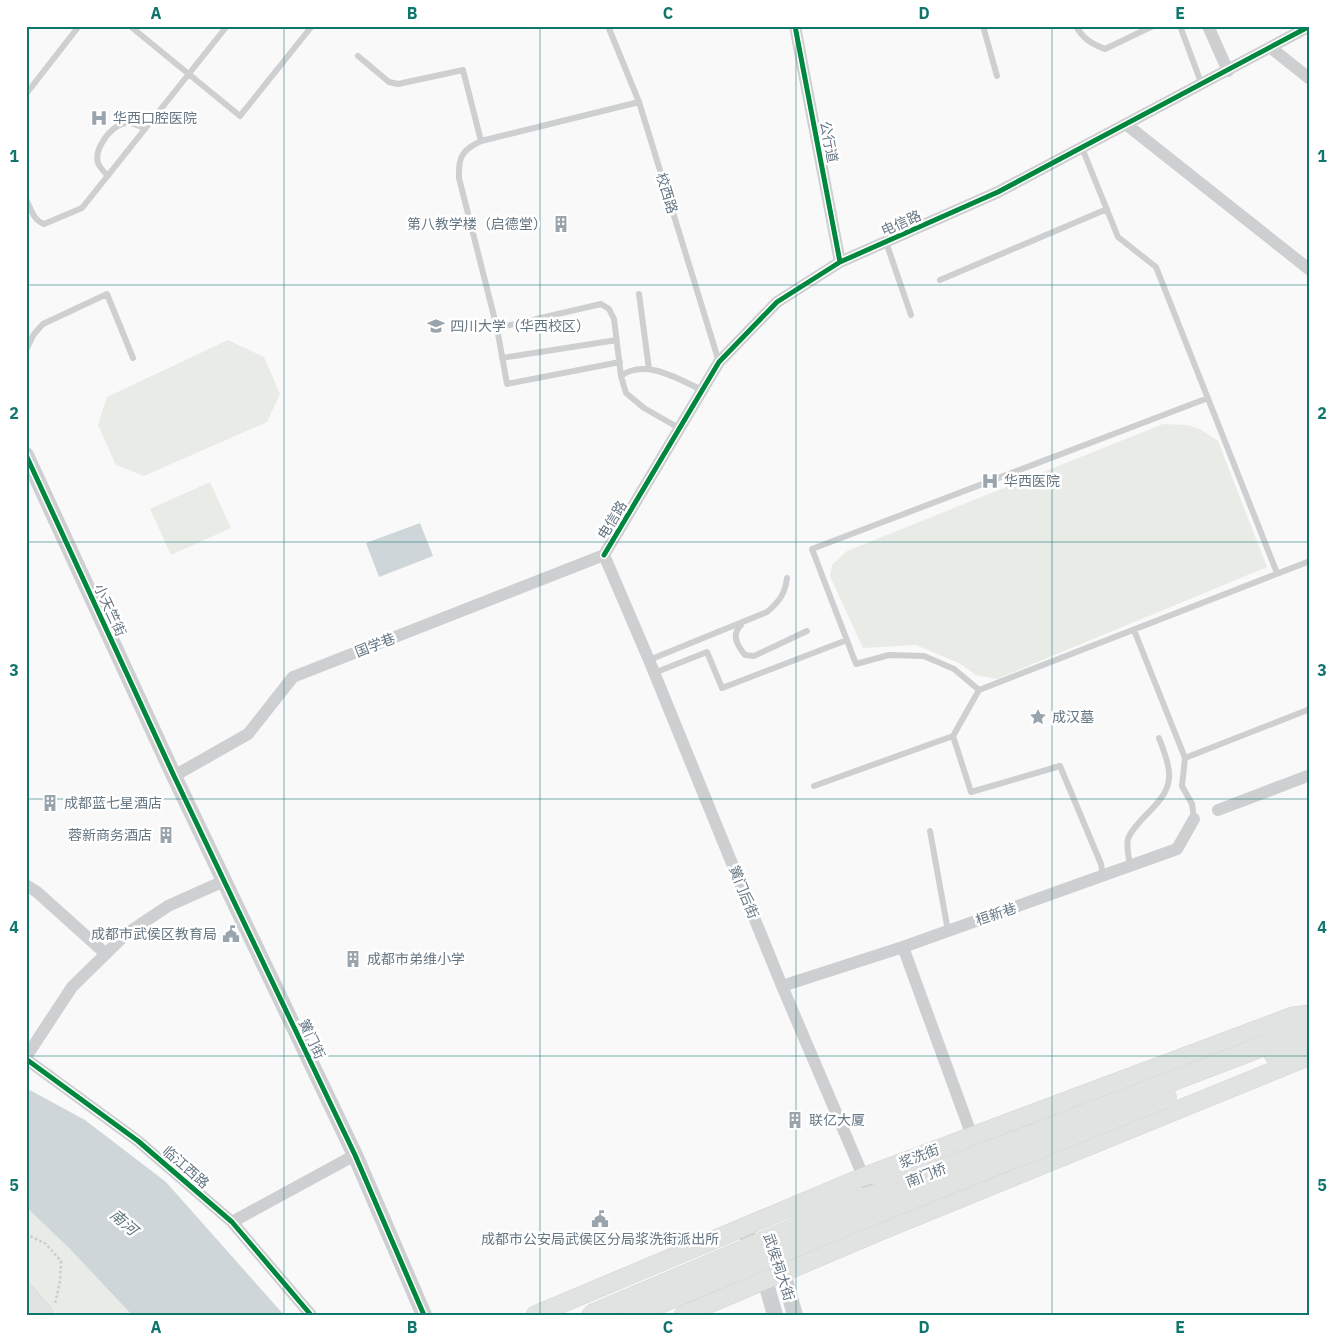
<svg xmlns="http://www.w3.org/2000/svg" width="1336" height="1341" font-family="'IBM Plex Sans','Noto Sans SC',sans-serif">
	<rect width="100%" height="100%" fill="#f9f9f9"/>
	<path fill="#e8ebe6" d="M228,340L264,357L280,394L267,422L144,476L116,465L98,425L107,397Z
		M1163,424L1187,425L1200,429L1218,441L1267,567L997,679L976,675L959,663L916,645L863,648L830,576L832,565L847,551Z
		M210,482L231,528L171,555L150,509Z
		M26,1207L69,1248L132,1315H58L26,1283Z"/>
	<path fill="#ced6d9" d="M420,523L433,556L379,577L366,543Z
		M26,1088L85,1120L166,1182L284,1315H132L69,1248L26,1207Z"/>
	<g fill="none" stroke-linecap="round" stroke-linejoin="round">
		<g stroke="#d5d6d7" stroke-width="19">
			<path id="secondary" d="M26,1293L45,1315
				M535,1315L863,1177L1293,1016L1310,1014
				M683,1315L883,1230L1310,1056"/>
		</g>
		<g stroke="#d5d6d7" stroke-width="21">
			<path id="primary" d="M1266,1045L1310,1026
				M1274,1054L1310,1042"/>
		</g>
		<path stroke="#cbcccd" stroke-width="2.5" stroke-dasharray="2.5 2.5" stroke-linecap="butt" d="M26,1234L46,1244L61,1261L60,1281L55,1304"/>
		<path stroke="#cecfd0" stroke-width="6" d="M130,26L240,116L312,26
			M608,26L639,102L719,362
			M983,26L997,76
			M1076,26C1083,39 1092,44 1105,49L1153,26
			M1180,26L1202,85
			M358,56L389,82L398,84L463,70L481,141
			M26,94L79,26
			M1082,148L1118,237L1156,267L1277,573
			M108,176C104,172 100,168 98,163C94,149 109,129 122,124C130,121 138,125 145,129
			M26,199C31,209 33,220 44,224L82,208L227,26
			M886,242L911,315
			M940,280L1107,209
			M639,294L649,369
			M497,328L601,304L609,309L614,319L621,376
			M26,350L34,334L43,324L107,294L133,358
			M502,358L617,340
			M620,362L507,384L497,328L459,178C458,157 462,150 481,141L639,102
			M679,428L644,408L626,393L621,376C645,358 678,379 702,390
			M741,625C731,635 737,645 745,655L754,656L807,631
			M1134,630L1185,758L1310,709
			M649,660L767,612C779,602 785,594 787,578
			M654,673L707,652L722,688L847,640
			M979,690L954,669L924,656L889,655L856,664L812,549L1208,398
			M953,736L971,792L1060,766L1101,864L1103,876
			M1185,758L1182,786L1192,804L1194,819
			M814,786L953,736L979,690L1310,561
			M930,831L948,931
			M1130,866C1129,858 1126,846 1128,839C1131,830 1139,823 1144,817C1175,787 1174,777 1159,738"/>
		<path stroke="#cecfd0" stroke-width="12" d="M795,26L840,262
			M1208,26L1228,71
			M1271,48L1310,79
			M1127,125L1310,270
			M604,555L719,362L777,302L840,262L998,192L1310,26
			M604,555L649,660L782,986L867,1185
			M174,776L248,734L293,677L604,555
			M1218,810L1310,775
			M26,885L37,892L106,954
			M903,947L972,1136
			M782,986L903,947L1177,849L1194,819
			M26,1057L72,987L126,934L168,906L224,881
			M26,1059L138,1141L232,1222L311,1315
			M232,1222L355,1155"/>
		<path stroke="#cecfd0" stroke-width="16" d="M26,455L174,776L355,1155L424,1315
			M744,1228L765,1280L775,1315
			M779,1259L795,1315"/>
		<use href="#secondary" stroke="#e1e2e2" stroke-width="18"/>
		<use href="#primary" stroke="#e1e2e2" stroke-width="20"/>
		<g stroke="#d5d6d7" stroke-width="21" stroke-linecap="butt">
			<path id="primary-bridge" d="M591,1315L861,1200L1266,1045
				M632,1315L857,1221L1167,1097"/>
		</g>
		<use href="#primary-bridge" stroke="#e1e2e2" stroke-width="20"/>
		<g stroke="#fff" stroke-width="8">
			<path id="cycleway" d="M795,26L840,262
				M26,455L174,776L355,1155L424,1315
				M604,555L719,362L777,302L840,262L998,192L1310,26
				M26,1059L138,1141L232,1222L311,1315"/>
		</g>
		<use href="#cycleway" stroke="#00873e" stroke-width="5"/>
	</g>
	<path fill="none" stroke="#0f766e" stroke-width="1" stroke-opacity="0.55" d="M284,26V1315M540,26V1315M796,26V1315M1052,26V1315M26,285H1310M26,542H1310M26,799H1310M26,1056H1310"/>
	<defs>
		<g id="hospital-bare" transform="scale(1.35)"><path d="M-5-5h3v3.5h4V-5h3V5h-3V1.5h-4V5h-3Z" fill="#99a4ac" stroke="#fff" stroke-width="2.5" paint-order="stroke"/></g>
		<g id="building-bare" transform="scale(1.35)"><path d="M-4-6H4V6H1V3H-1V6H-4ZM-2.5-4.3h1.7v1.8h-1.7ZM.8-4.3h1.7v1.8H.8ZM-2.5-1h1.7V.8h-1.7ZM.8-1h1.7V.8H.8Z" fill="#99a4ac" stroke="#fff" stroke-width="2.5" paint-order="stroke"/></g>
		<g id="university-bare" transform="scale(1.35)"><path d="M0-5L7-2L0 1L-7-2ZM-4 1L0 2.5L4 1V4Q0 6-4 4Z" fill="#99a4ac" stroke="#fff" stroke-width="2.5" paint-order="stroke"/></g>
		<g id="sight-bare" transform="scale(1.35)"><path d="M0-6L1.8-2.2L6-1.7L2.9 1.2L3.7 5.4L0 3.3L-3.7 5.4L-2.9 1.2L-6-1.7L-1.8-2.2Z" fill="#99a4ac" stroke="#fff" stroke-width="2.5" paint-order="stroke"/></g>
		<g id="civic-bare" transform="scale(1.35)"><path d="M-.6-6.5H3V-4.5H.6V-3L4-1V1h2V6H-6V1h2V-1L-.6-3ZM-1.2 2.5V6h2.4V2.5Z" fill="#99a4ac" stroke="#fff" stroke-width="2.5" paint-order="stroke"/></g>
	</defs>
	<g fill-rule="evenodd">
		<use href="#hospital-bare" x="99" y="118"/>
		<use href="#building-bare" x="561" y="224"/>
		<use href="#university-bare" x="436" y="326"/>
		<use href="#hospital-bare" x="990" y="481"/>
		<use href="#sight-bare" x="1038" y="717"/>
		<use href="#building-bare" x="50" y="803"/>
		<use href="#building-bare" x="166" y="835"/>
		<use href="#civic-bare" x="231" y="934"/>
		<use href="#building-bare" x="353" y="959"/>
		<use href="#building-bare" x="795" y="1120"/>
		<use href="#civic-bare" x="600" y="1219"/>
	</g>
	<g text-anchor="middle" dominant-baseline="central" stroke-width="5" stroke-linejoin="round" paint-order="stroke">
		<g font-size="14" fill="#657683" stroke="#fff" text-anchor="start">
			<text x="113" y="118">华西口腔医院</text>
			<text x="547" y="224" text-anchor="end">第八教学楼（启德堂）</text>
			<text x="450" y="326">四川大学（华西校区）</text>
			<text x="1004" y="481">华西医院</text>
			<text x="1052" y="717">成汉墓</text>
			<text x="64" y="803">成都蓝七星酒店</text>
			<text x="152" y="835" text-anchor="end">蓉新商务酒店</text>
			<text x="217" y="934" text-anchor="end">成都市武侯区教育局</text>
			<text x="367" y="959">成都市弟维小学</text>
			<text x="809" y="1120">联亿大厦</text>
			<text x="600" y="1239" text-anchor="middle">成都市公安局武侯区分局浆洗街派出所</text>
		</g>
		<g font-size="14" fill="#657683" stroke="#fff">
			<text transform="translate(829 142) rotate(79)">公行道</text>
			<text transform="translate(667 193) rotate(73)">校西路</text>
			<text transform="translate(901 223) rotate(-24)">电信路</text>
			<text transform="translate(612 520) rotate(-59)">电信路</text>
			<text transform="translate(110 610) rotate(65)">小天竺街</text>
			<text transform="translate(375 645) rotate(-21)">国学巷</text>
			<text transform="translate(744 892) rotate(68)">黉门后街</text>
			<text transform="translate(996 914) rotate(-19)">桓新巷</text>
			<text transform="translate(312 1039) rotate(65)">黉门街</text>
			<text transform="translate(919 1156) rotate(-21)">浆洗街</text>
			<text transform="translate(186 1167) rotate(41)">临江西路</text>
			<text transform="translate(926 1175) rotate(-21)">南门桥</text>
			<text transform="translate(779 1267) rotate(72)">武侯祠大街</text>
		</g>
		<g font-size="15" font-style="italic" fill="#60757c" stroke="#fff">
			<text transform="translate(124 1222) rotate(41)">南河</text>
		</g>
	</g>
	<rect width="1336" height="1341" fill="none" stroke="#ffffff" stroke-width="55"/>
	<rect x="28" y="28" width="1280" height="1286" fill="none" stroke="#0f766e" stroke-width="2"/>
	<g font-size="16" text-anchor="middle" font-weight="bold" fill="#0f766e">
		<text x="156" y="19">A</text>
		<text x="412" y="19">B</text>
		<text x="668" y="19">C</text>
		<text x="924" y="19">D</text>
		<text x="1180" y="19">E</text>
		<text x="14" y="162">1</text>
		<text x="1322" y="162">1</text>
		<text x="14" y="419">2</text>
		<text x="1322" y="419">2</text>
		<text x="14" y="676">3</text>
		<text x="1322" y="676">3</text>
		<text x="14" y="933">4</text>
		<text x="1322" y="933">4</text>
		<text x="14" y="1191">5</text>
		<text x="1322" y="1191">5</text>
		<text x="156" y="1333">A</text>
		<text x="412" y="1333">B</text>
		<text x="668" y="1333">C</text>
		<text x="924" y="1333">D</text>
		<text x="1180" y="1333">E</text>
	</g>
</svg>
